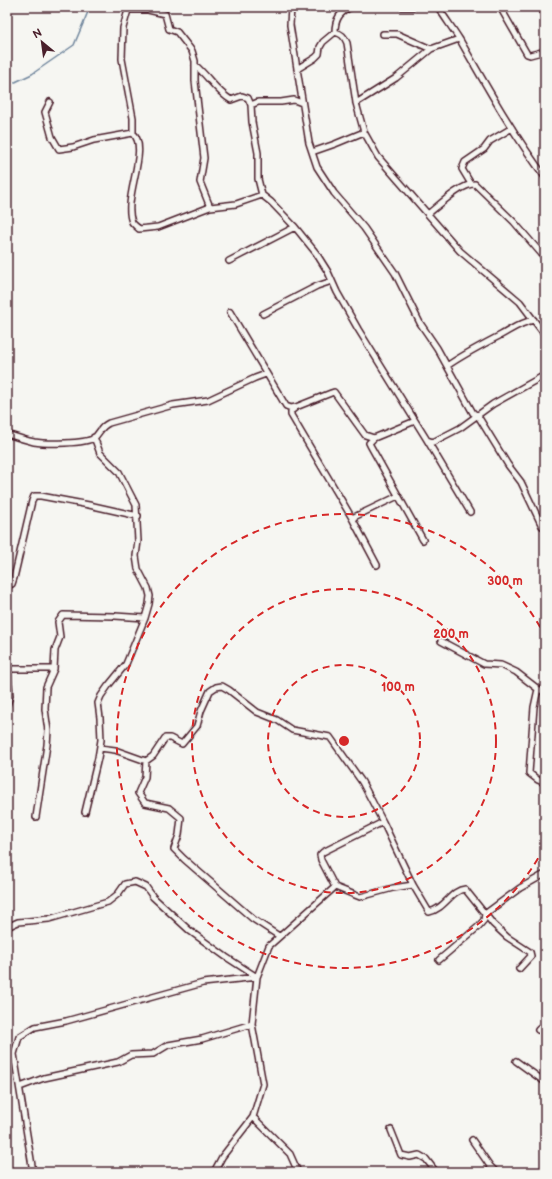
<svg xmlns="http://www.w3.org/2000/svg" width="552" height="1179" font-family="'Balsamiq Sans',sans-serif">
	<rect width="100%" height="100%" fill="#f6f6f2"/>
	<filter id="ink" filterUnits="userSpaceOnUse"><feTurbulence type="fractalNoise" baseFrequency=".025" numOctaves="2"/><feDisplacementMap in="SourceGraphic" scale="8" xChannelSelector="R" yChannelSelector="G"/><feConvolveMatrix kernelMatrix="1 2 1 2 8 2 1 2 1" color-interpolation-filters="sRGB"/></filter>
	<g filter="url(#ink)">
		<g fill="none" stroke-linecap="round" stroke-linejoin="round">
			<path stroke="#6f859c" stroke-width="1.5" d="M7,86L32,74L74,45L90,7"/>
			<g stroke="#4a1f2b" stroke-width="8">
				<path id="street" d="M128,7V10H148L165,14L169,29L177,32L192,51L195,61V81L204,158L200,182L210,207L236,204L262,195
					M291,7L290,25L309,143L312,152L335,144L364,132
					M402,7H413
					M438,7C445,18 453,29 460,40C487,87 513,134 545,177
					M500,7L527,54L530,55L545,51
					M541,7L545,15
					M128,10L123,28L122,59L133,118V133
					M335,32C335,19 340,12 351,7
					M383,34H397L431,49
					M195,65C209,77 215,90 231,100L242,96L248,98L251,105L252,122L258,153V179L262,195L271,202L295,227L316,253L328,272L337,292L358,329L427,440L433,442L460,428L493,404L545,375
					M297,69L315,58L319,54L320,47L323,42L335,32C342,34 344,36 347,43L356,103L364,132L378,157L460,251L520,302L545,335
					M50,102L45,112L52,137L59,149L73,147L94,140L133,133C150,149 122,199 132,222C133,224 137,227 139,229L158,227L210,207
					M356,103L396,78L431,49L459,39
					M251,105L258,102H281L294,100L302,103
					M312,152L317,167L334,193L364,228L395,273L420,323L437,348L473,413L478,416L508,465L521,482L542,526
					M471,184L462,169L465,162L484,149L490,141L512,128
					M428,214C438,206 462,183 475,184L514,222L545,258
					M229,261L295,227
					M230,312L286,406L291,408L296,407L331,393L334,392L365,435L374,438
					M263,314L317,286L332,281
					M447,366C464,354 482,345 501,335C512,329 521,322 534,320
					M295,408L291,411V415L352,518L377,565
					M415,421L374,438L369,443L370,445L423,540
					M7,434C16,437 25,440 34,442C46,444 85,444 94,438C100,433 100,427 109,423L173,405L208,400L255,378L266,374
					M427,440L470,512
					M352,518L398,496
					M7,586L12,584L14,578L32,501L34,496H41L89,505L138,516
					M441,641L484,664L501,665L516,672L538,689
					M7,669H54
					M545,692L538,689L534,707L529,773L538,780L545,783
					M7,705L10,696L8,669
					M100,748L115,750L146,761L153,756L165,738H170L182,744L197,726L201,711L210,691L216,687L222,686L229,690L257,712L277,720L292,730L330,737L362,782L383,822L413,885
					M146,761L145,777L138,793L145,803L169,808L181,818L179,835L174,849L184,859L253,919L279,936
					M85,812L98,758L101,740L100,718L98,703L101,696L108,686L126,664L145,618L149,604L150,596L148,588L138,569L136,556L138,541L136,505L119,472L100,453L94,437
					M36,817L47,745L48,731L45,709L46,687L54,669L55,650L60,637L58,622L63,615L115,616L145,618
					M335,887L321,860L320,855L323,852L383,822
					M7,927L18,922L49,919L108,902L118,894L125,884L135,882L146,887L153,897L190,931L226,957L257,977L203,983L66,1021L35,1027L19,1037L14,1054L33,1172
					M439,960L478,927L484,920L485,914L520,888L545,874
					M538,1030L545,1023
					M516,1061L545,1082
					M20,1087L44,1078L118,1062L131,1055L153,1054L168,1045L202,1039L252,1024
					M391,1130L401,1155L410,1157L419,1155L426,1159L436,1172
					M472,1140L490,1166L496,1172
					M214,1172L222,1157L253,1117
					M298,1172L290,1154L253,1117L263,1084L252,1024L257,977L269,946L335,887L360,897L393,888L413,885L429,912C445,909 451,890 465,889L493,924L507,937L530,952L531,956L519,969"/>
			</g>
			<use href="#street" stroke="#f6f6f2" stroke-width="5"/>
		</g>
	</g>
	<g fill="none" stroke="#d62828" stroke-width="2" stroke-dasharray="7 5">
		<circle cx="344" cy="741" r="76"/>
		<circle cx="344" cy="741" r="152"/>
		<path d="M544 848A227 227 0 1 1 544 634"/>
	</g>
	<circle cx="344" cy="741" r="6" fill="#d62828" stroke="#f6f6f2" stroke-width="2"/>
	<g font-size="12" text-anchor="middle" font-weight="bold" fill="#d62828" stroke="#f6f6f2" stroke-width="3" stroke-linejoin="round" paint-order="stroke">
		<text x="505" y="585">300 m</text>
		<text x="451" y="638">200 m</text>
		<text x="398" y="691">100 m</text>
	</g>
	<rect width="552" height="1179" fill="none" stroke="#f6f6f2" stroke-width="24"/>
	<rect x="12" y="12" width="528" height="1155" fill="none" stroke="#4a1f2b" stroke-width="1.5" filter="url(#ink)"/>
	<g transform="translate(42 42) rotate(331)" stroke="#f6f6f2" stroke-width="3" paint-order="stroke">
	<path d="M0-3L7 15L0 10L-7 15Z" fill="#4a1f2b"/>
	<text y="-6" font-size="11" font-weight="bold" text-anchor="middle" fill="#4a1f2b">N</text>
	</g>
</svg>
